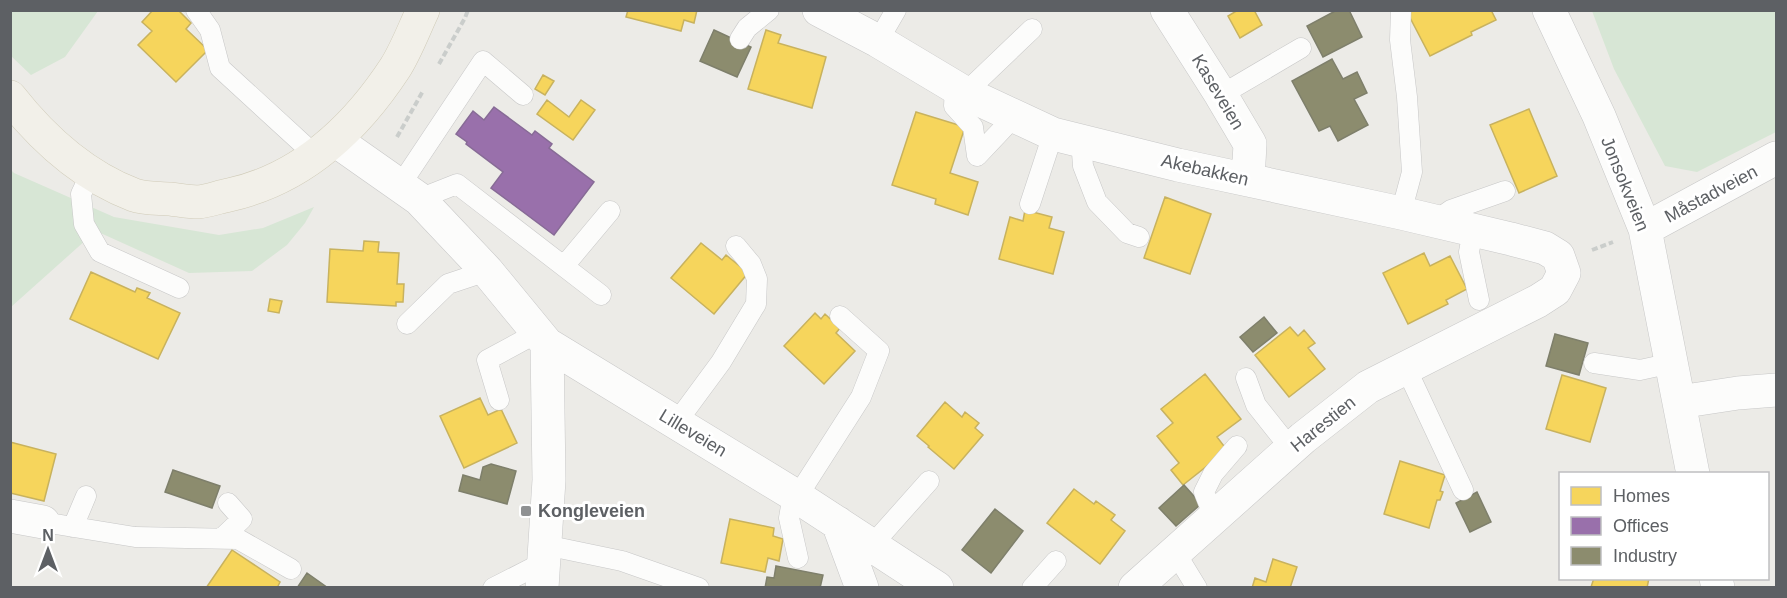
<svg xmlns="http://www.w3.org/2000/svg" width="1787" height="598" font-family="Helvetica,sans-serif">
	<rect width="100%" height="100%" fill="#ecebe7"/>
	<path fill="#d7e6d5" d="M10,11L11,10L98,11L65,57L31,75L11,56Z
		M1592,11H1776V132L1697,172L1665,166L1614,69Z
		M10,169L14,173L114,217L219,235L263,228L314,207L305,223L287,245L252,271L189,273L96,231L11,307Z"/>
	<path fill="#f6d55c" stroke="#c8b25e" stroke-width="1.5" d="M153,10H178L191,23L186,29L208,50L176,82L138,45L152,31L142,22Z
		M628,10H697L694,23L684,20L681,31L626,17Z
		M1238,10H1254L1262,25L1240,38L1228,16Z
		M1406,10H1491L1496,20L1471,32L1472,35L1430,56Z
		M766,30L781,35L778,43L826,57L812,108L748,89Z
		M543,75L554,81L545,95L535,89Z
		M547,100L569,117L581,100L595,110L573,140L537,114Z
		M1529,109L1557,176L1519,193L1490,125Z
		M916,112L965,127L950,173L978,182L968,215L935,204L936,199L892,185Z
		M1165,197L1211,214L1190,274L1144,258Z
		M1025,210L1052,217L1049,228L1064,232L1053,274L999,259L1010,217L1023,221Z
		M364,241L379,242L378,252L399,253L397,284H404L403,302H396V306L327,302L330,249L363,251Z
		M701,243L722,260L726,255L748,273L714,314L671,278Z
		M1424,253L1430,266L1450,256L1467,289L1446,300L1448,304L1408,324L1383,273Z
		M91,272L135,292L137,288L150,293L147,298L180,313L158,359L70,319Z
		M270,299L282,301L279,313L268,311Z
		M815,313L821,319L825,314L840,328L836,333L855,351L824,384L784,346Z
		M1290,327L1298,336L1304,330L1315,343L1308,348L1325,369L1289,397L1255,355Z
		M1205,374L1241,419L1217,437L1227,450L1183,485L1171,470L1179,463L1157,436L1173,423L1161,409Z
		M1562,375L1606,388L1590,442L1546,429Z
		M480,398L488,415L501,409L517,443L464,468L440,416Z
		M945,402L962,417L965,412L979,423L975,428L983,435L954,469L928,447L929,446L917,436Z
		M10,442L56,454L44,501L10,493Z
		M1400,461L1445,475L1440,491L1443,492L1440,500H1437L1429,528L1384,514Z
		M1074,489L1094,504L1096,501L1115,515L1111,520L1125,531L1100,564L1047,523Z
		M730,519L774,528L773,536L783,539L779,561L768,558L765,572L721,563Z
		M232,550L280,582L277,588H206Z
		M1273,559L1297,567L1290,588H1252L1255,578L1266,582Z
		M1594,578H1649L1647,588H1593L1591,587Z"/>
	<path fill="#9970ab" stroke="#876b96" stroke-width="1.5" d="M494,107L532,135L535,131L552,144L549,148L594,182L554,235L491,188L503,172L466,144L467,142L456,134L473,111L484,120Z"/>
	<path fill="#8c8c6e" stroke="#7e7f6b" stroke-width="1.5" d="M1337,10H1349L1362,37L1323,57L1307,26Z
		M714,30L751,47L737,77L700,61Z
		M1332,59L1343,79L1357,72L1367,93L1354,99L1368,125L1338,141L1330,126L1319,131L1292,81Z
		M1264,317L1277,333L1253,352L1240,337Z
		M1555,334L1588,343L1579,375L1546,366Z
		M491,464L516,471L507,504L459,491L463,475L480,480L483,467Z
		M173,470L220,486L212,508L165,492Z
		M1184,485L1201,504L1176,526L1159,508Z
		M1477,492L1491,522L1470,532L1456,503Z
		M995,509L1023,531L991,573L962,550Z
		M776,566L823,575L820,588H765L767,577L774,578Z
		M307,573L328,588H297Z"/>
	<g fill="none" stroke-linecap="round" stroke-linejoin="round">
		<g stroke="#c7c7c7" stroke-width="21">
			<path id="service" d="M196,10L210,30L220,68L316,156
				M1401,10L1400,40L1407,97L1412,172L1401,213
				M740,39L747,28L769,10
				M878,41L896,10
				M955,87L954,106L973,127L977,156
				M965,93L1032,29
				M1221,95L1301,48
				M1081,140L1083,166L1097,202L1127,233L1139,237
				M977,156L1015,116
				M91,173L81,194L84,224L100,252L179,288
				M401,184L483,61L523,95
				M419,199L457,184L601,295
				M1030,204L1053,134
				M1435,221L1451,210L1505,191
				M1473,230L1469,252L1479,300
				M564,266L610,211
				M407,324L448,284L487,271
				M1594,363L1640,370L1672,363
				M1406,368L1463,490
				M1246,378L1256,405L1291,449
				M499,400L487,360L537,333
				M676,423L721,362L756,304L757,279L751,264L736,246
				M793,494L789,518L798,558
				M797,497L861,397L879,351L840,316
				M1214,517L1204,492L1213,474L1237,446
				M43,522L135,537L238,539L291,569
				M73,527L86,496
				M221,539L242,519L228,503
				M545,545L622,561L699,588
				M872,545L929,481
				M1175,552L1197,588
				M493,588L544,562
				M1032,588L1056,561"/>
		</g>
		<g stroke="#c7c7c7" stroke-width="34">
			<path id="minor" d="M819,10L878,41L965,93L1053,134L1178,165L1401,213L1511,239L1545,248L1558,256L1564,273L1555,290L1538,301L1368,387L1303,438L1135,588
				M1167,10L1221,95L1250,144L1248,180
				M1549,10L1599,116L1645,229L1693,474
				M335,140L419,199L487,271L547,344L549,480L542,588
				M1645,229L1776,158
				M547,344L793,494L937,588
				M1679,402L1738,393L1776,390
				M10,516L43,522
				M838,523L862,588
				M1716,578L1718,588"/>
		</g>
		<g stroke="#d0cbb8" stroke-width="34">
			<path id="primary" d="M10,97C43,139 84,176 134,195C145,199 159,198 170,199C179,200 189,202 198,202C208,201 219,197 229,195C302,179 355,129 395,68C406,51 414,29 423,10"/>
		</g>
		<path stroke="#cacdcb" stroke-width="4" stroke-dasharray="6 3" stroke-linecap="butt" d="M439,64L465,18L468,10
			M397,137L423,91
			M1592,250L1613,242"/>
		<use href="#service" stroke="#fcfcfb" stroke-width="20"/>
		<use href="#minor" stroke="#fcfcfb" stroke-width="33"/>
		<use href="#primary" stroke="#f2f0e9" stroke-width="33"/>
	</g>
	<rect fill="#8f9192" stroke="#fff" stroke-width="2" x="520" y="505" width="12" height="12" rx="3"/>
	<g text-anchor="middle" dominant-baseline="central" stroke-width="6" stroke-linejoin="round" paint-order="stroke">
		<g font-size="18" fill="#5d6064" stroke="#fff">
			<text transform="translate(1218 92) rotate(59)">Kaseveien</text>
			<text transform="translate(1205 170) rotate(13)">Akebakken</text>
			<text transform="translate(1625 184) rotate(68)">Jonsokveien</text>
			<text transform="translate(1711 194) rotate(-28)">Måstadveien</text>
			<text transform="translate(1323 424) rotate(-39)">Harestien</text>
			<text transform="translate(693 433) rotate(31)">Lilleveien</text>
		</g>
		<g font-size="18" font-weight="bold" fill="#5d6064" stroke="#fff" text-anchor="start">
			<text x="538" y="511">Kongleveien</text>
		</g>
	</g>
	<rect width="1787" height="598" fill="none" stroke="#5d6064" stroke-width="24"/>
	<rect x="1559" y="472" width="210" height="108" fill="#ffffff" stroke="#bebfc1" stroke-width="1.5"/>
	<rect x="1571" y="487" width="30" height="18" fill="#f6d55c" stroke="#bebfc1" stroke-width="1.5"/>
	<text x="1613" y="502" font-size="18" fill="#5d6064">Homes</text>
	<rect x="1571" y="517" width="30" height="18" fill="#9970ab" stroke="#bebfc1" stroke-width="1.5"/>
	<text x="1613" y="532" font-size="18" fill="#5d6064">Offices</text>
	<rect x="1571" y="547" width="30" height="18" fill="#8c8c6e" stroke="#bebfc1" stroke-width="1.5"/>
	<text x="1613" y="562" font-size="18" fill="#5d6064">Industry</text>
	<g transform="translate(48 550)" stroke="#ffffff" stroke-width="4.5" paint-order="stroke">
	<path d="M0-4.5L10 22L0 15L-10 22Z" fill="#5d6064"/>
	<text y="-9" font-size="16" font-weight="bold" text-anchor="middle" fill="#5d6064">N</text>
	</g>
</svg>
